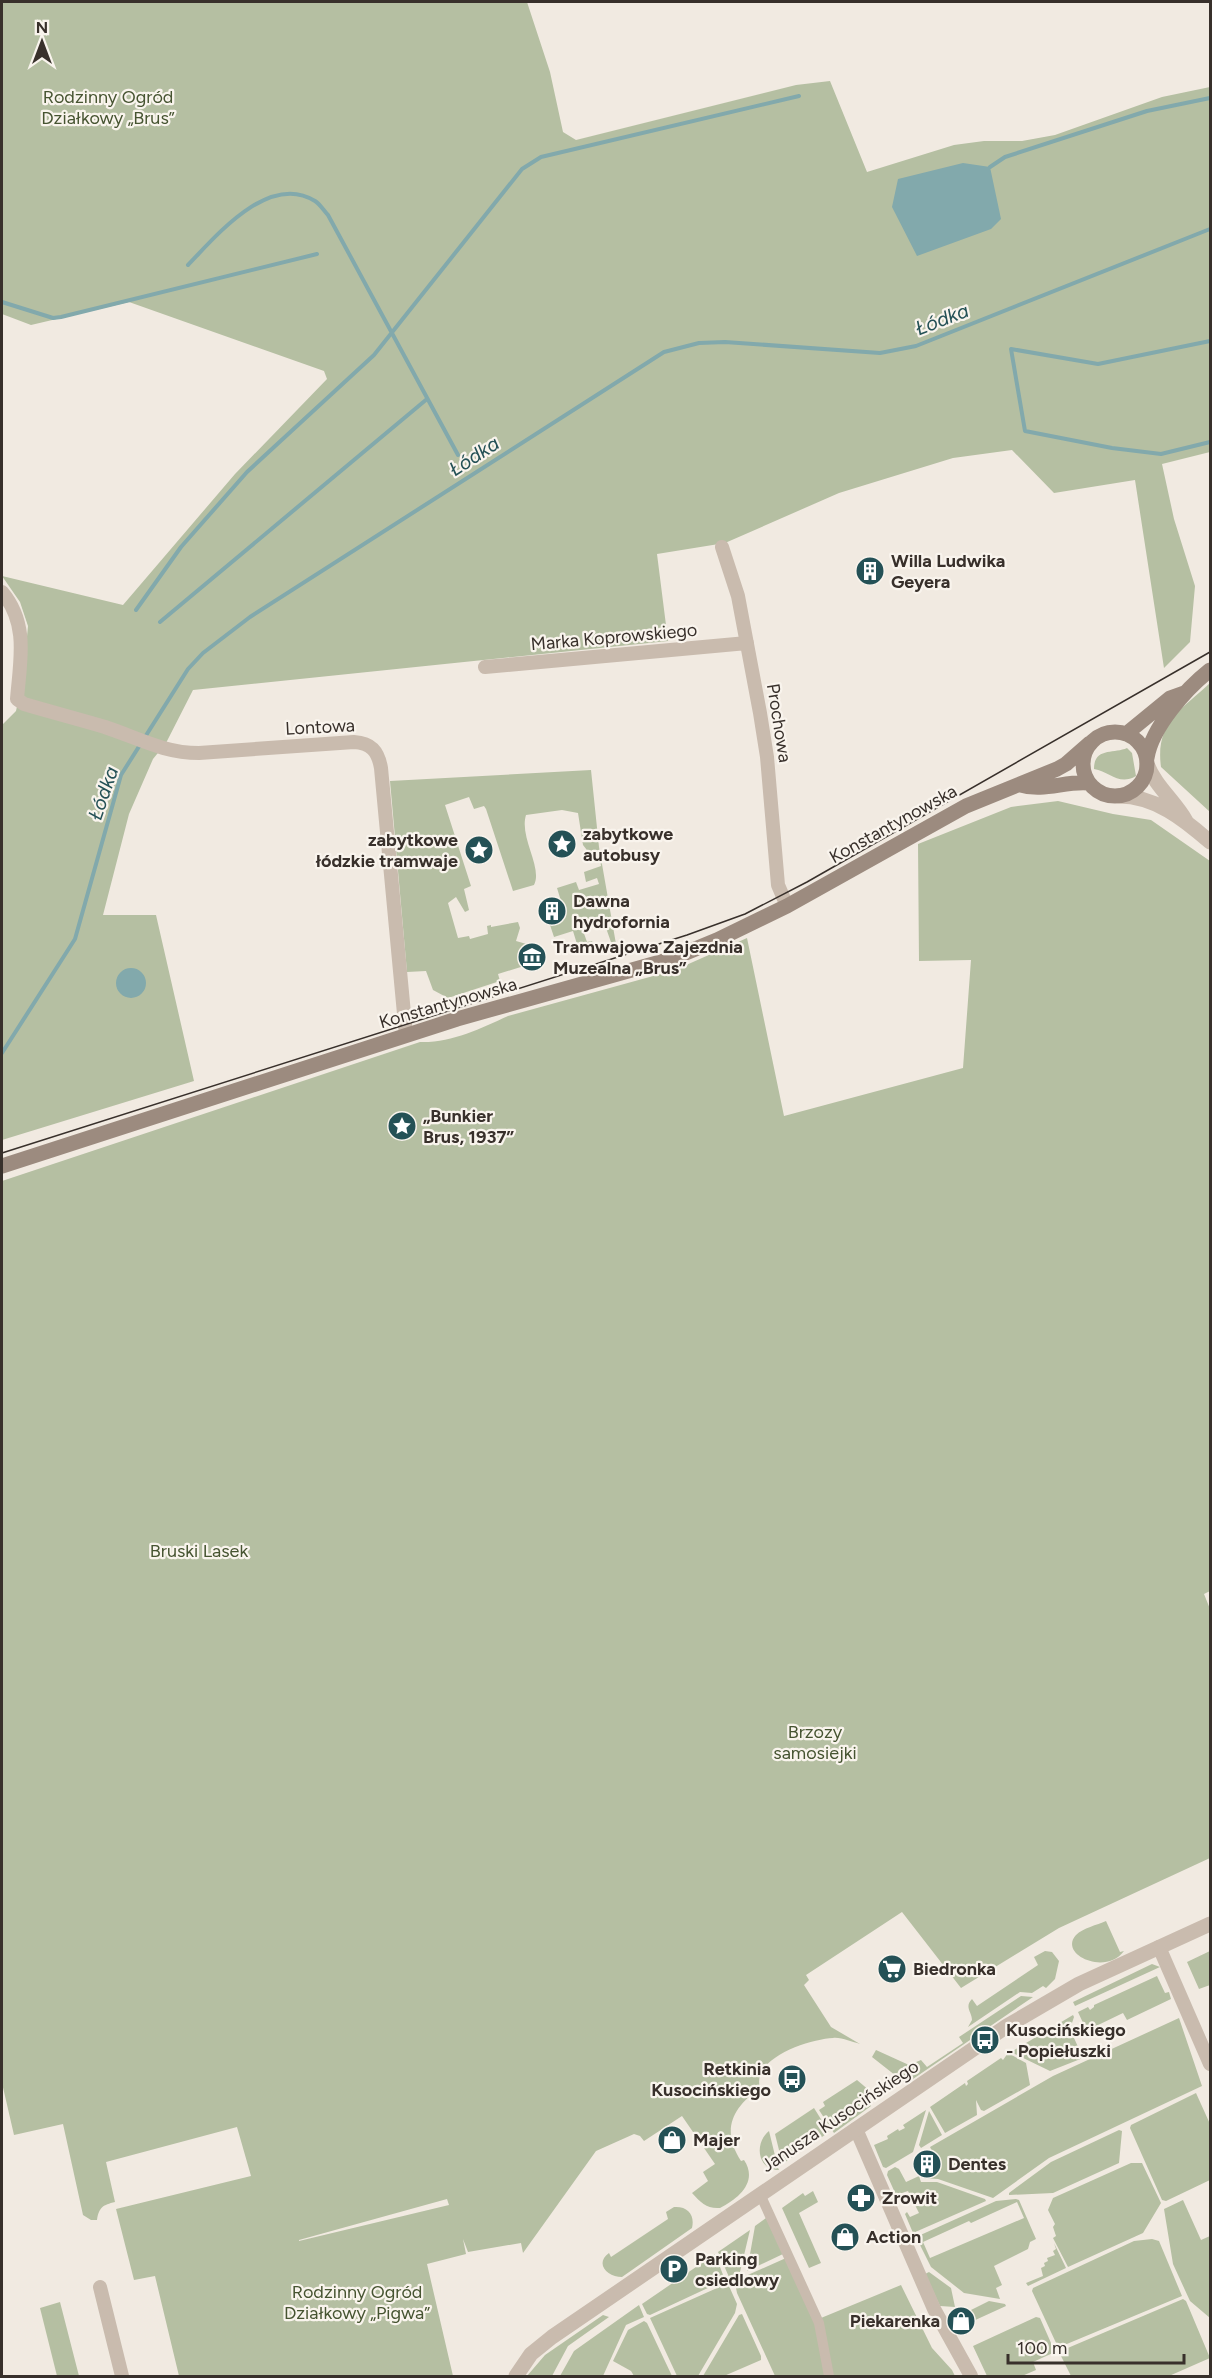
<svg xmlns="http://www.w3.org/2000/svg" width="1212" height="2378" font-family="Figtree,sans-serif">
	<rect width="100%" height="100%" fill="#f1eae1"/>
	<path fill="#b5bfa2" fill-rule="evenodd" d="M2,2H527L550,72L563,132L576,140L796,85L830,81L867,172L954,145L984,141H1022L1055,135L1162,97L1210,87V452L1162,464L1174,519L1195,586L1190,642L1164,668L1135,480L1054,493L1012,450L953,458L839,493L725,543L657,554L668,641L193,690L166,743L153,759L129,814L103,915H156L194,1081L2,1140V725L16,711L23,679L28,626L20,602L2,576L123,605L235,474L327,379L324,371L129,302L31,325L2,314Z
		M1210,683V812L1161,767C1155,723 1181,710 1210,683Z
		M1127,748L1132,753L1136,776C1119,786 1110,772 1094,769C1094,747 1114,754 1127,748Z
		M591,770L599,847L616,944L612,945L606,928L612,926L610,920L604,921L603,917L581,925L587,942L592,941L595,949L580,954L573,931L554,937L549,922L560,919L555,903L561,901L557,888L576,882L579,890L599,884L597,878L586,882L584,872L601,866L599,853L590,854L583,845L578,813L562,810L526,815C519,837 543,868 534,885L513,891L486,809L484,806L474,809L469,797L445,805L471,886L464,889L469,910L465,912L456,897L448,903L458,938L469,936L470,939L488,934L487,926L491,925V927L518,922L520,928L516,941L530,945L527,947L528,950L520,953L524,966L498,974L500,981L448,998L433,990L426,971L407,972L390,781Z
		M1058,801L1113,814L1151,820L1210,861V1591L1204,1594L1210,1609V1858L1059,1928L961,1988L902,1912L806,1975L809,1980L804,1985L831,2027L860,2044C852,2042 841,2037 833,2038C810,2039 751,2058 760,2088C732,2108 721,2130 741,2161L744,2160C758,2181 740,2198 720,2208C707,2209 701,2203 692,2193L708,2181L703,2172L715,2164L682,2116L644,2141L640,2136L634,2134L596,2151L523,2253L521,2243L468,2252L463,2239L466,2254L427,2264L453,2376H179L155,2276L134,2280L116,2209L251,2176L237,2127L106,2162L115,2202C103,2205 99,2207 97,2220H91L83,2215L63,2124L14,2135L2,2083V1181L420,1042C451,1043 480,1029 508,1016L675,970L747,938L784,1116L963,1068L971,960L919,961L918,844L1011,807ZM447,2199L449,2205L299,2241V2240Z
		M1106,1921L1120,1952L1124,1951C1106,1976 1058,1955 1076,1935C1083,1928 1097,1925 1106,1921Z
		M1045,1951L1052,1952L1059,1961L1055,1979L1046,1988L1043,1986L1032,1993L1020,1992L968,2027L972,2020C972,2012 964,2007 972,1999L977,2006L1038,1965L1034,1957Z
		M1210,1951V1985L1199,1989L1187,1962Z
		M1152,1964L1160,1967L1075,2006L1073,2002Z
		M1157,1976L1165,1993L1169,1992L1171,1999L1127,2020L1123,2013L1094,2027L1084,2025L1078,2012L1088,2007L1090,2010L1094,2007V2005Z
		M1021,1996L1033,1997L910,2081L905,2083L872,2057L876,2050L909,2065L921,2060L927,2067L963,2043L959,2037Z
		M1073,2015L1074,2017L1070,2029L1083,2058L1050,2071L1011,2052Z
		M1179,2018L1202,2086L1049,2158L993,2198L938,2179L923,2178L941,2169L930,2147L1053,2076Z
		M1008,2053L1026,2063L1030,2085L984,2111L981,2110L976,2100L977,2115L945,2133L930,2107L965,2083L966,2086L968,2084L967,2081L1001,2058L1003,2060Z
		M857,2080L870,2091L871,2106L834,2133L819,2110L825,2106L823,2102Z
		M1196,2093L1210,2124V2180L1166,2201L1162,2200L1130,2128L1131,2125Z
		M814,2108L829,2132L812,2144L809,2140L799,2147L801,2151L784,2163L782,2162L775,2134Z
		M926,2110L913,2152L886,2168L883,2167L874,2145L888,2139L887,2136L898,2129L899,2131L905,2128L903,2125Z
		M929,2111L942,2135L921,2148L919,2145Z
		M1119,2130L1122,2131L1119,2163L1053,2193L1009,2195V2193L1051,2162Z
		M769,2131L778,2168L779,2170C757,2170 754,2143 769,2131Z
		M1131,2163H1142L1161,2203L1143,2233L1068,2267L1053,2238L1056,2236L1053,2227L1055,2224L1048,2210L1053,2198Z
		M895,2167L899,2169L906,2182L919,2176L921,2182H937L985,2199L986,2201L913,2233L905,2214L907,2212L910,2217L919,2213L908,2191L896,2195L887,2175L888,2171Z
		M813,2191L818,2202L799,2213L821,2263L809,2268L782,2208L803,2193L805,2196Z
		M1016,2199L1019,2200L1036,2239L1030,2242L1028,2249L994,2266L1002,2285L996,2288L1000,2299L964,2293L931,2267L916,2237L996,2201ZM1017,2202L1024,2218L930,2258L923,2242L969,2221L971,2223Z
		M1183,2200L1201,2240L1210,2236V2318L1190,2301L1173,2264L1164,2209Z
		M674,2207C688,2206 695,2215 692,2228L622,2277C608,2277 594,2264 609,2253L611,2257L668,2219L666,2212Z
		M766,2218L783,2254L747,2271L755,2226Z
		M750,2230L740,2272L731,2278L729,2277L718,2252Z
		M1152,2239L1159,2241L1182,2296L1062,2346L1057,2345L1032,2291L1033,2288L1134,2241Z
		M1054,2243L1066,2268L1028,2286L1026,2283L1043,2276L1041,2268L1045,2266L1044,2263L1048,2261L1047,2258L1055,2255L1053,2251L1056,2249Z
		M715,2254L725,2280L650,2315L647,2314L642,2304Z
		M786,2258L815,2320L826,2376H775L737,2293L736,2288L741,2278Z
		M929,2272L951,2288L955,2307L940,2306L925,2274Z
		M726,2284L729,2286L737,2304L735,2313L698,2376H677L650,2318Z
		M901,2285L932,2348L952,2370L955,2376H832L821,2318Z
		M1183,2299L1186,2301L1210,2358L1169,2376H1071L1061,2356L1063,2350Z
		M989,2301L1005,2304L1006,2306L960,2327V2334L953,2331L947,2322Z
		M60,2302L79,2376H57L40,2308Z
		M639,2305L644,2317L626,2325L603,2376H560L574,2351Z
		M742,2314L761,2356V2360L724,2376H703L739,2315Z
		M603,2315L609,2317L568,2346L552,2376H527L545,2355Z
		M1036,2317L1040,2318L1055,2352L1033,2362L1036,2370L1022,2376H987L973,2346Z
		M644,2321L647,2323L672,2376H634L631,2371L613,2361L628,2330Z"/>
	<path fill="#82a9ac" d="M963,163L990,167L1001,219L991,229L917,256L892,207L898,179Z
		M116 983a15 15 0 1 1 30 0a15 15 0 1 1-30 0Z"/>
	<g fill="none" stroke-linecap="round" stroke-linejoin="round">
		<path stroke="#82a9ac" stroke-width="4" d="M990,167L1005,157L1147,111L1210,98
			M188,265C216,236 269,172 315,201C320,204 324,211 328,215L458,455
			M2,302L53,318L61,317L317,254
			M1210,341L1098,364L1011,349L1025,431L1112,448L1161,454L1210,442
			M136,610L181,547L247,472L374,355L522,169L541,157L799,96
			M160,622L427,399
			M2,1053L75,939L121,775L188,669L203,653L250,617L664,352L699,343L725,342L880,353L916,346L1210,229"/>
		<path stroke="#c9bbae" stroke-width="10" d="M760,2194L819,2323L829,2376"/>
		<path stroke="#c9bbae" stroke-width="14" d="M722,547L738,596L760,713L767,757L778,885L787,906
			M2,592C29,624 20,661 17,699L24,704C51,712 78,719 105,727C138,738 164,753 199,753L354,742C371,743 378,751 381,768L406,1035
			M485,667L747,643
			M1159,1947L1210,2064
			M856,2129L934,2309L971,2376
			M100,2287L122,2376"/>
		<path stroke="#c9bbae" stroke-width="15" d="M1147,764C1155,786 1175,801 1186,821
			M1119,796C1155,796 1184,819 1210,842
			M516,2376L531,2354L552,2337L1007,2026L1079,1984L1210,1924"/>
		<path stroke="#9c8b7f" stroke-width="15" d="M1083 764a32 32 0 1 1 64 0a32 32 0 1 1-64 0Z
			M1126,734L1170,698L1184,693
			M1147,758C1152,727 1186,689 1210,670
			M1021,785C1043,792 1065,781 1088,783
			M2,1166L457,1019L671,959L717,940L787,906L966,806L1057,769L1066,764L1090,743"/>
		<path stroke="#38302b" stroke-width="1.5" d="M2,1153L687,935L745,914L807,882L1210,652"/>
	</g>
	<defs>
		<g id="building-disc" transform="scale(1.5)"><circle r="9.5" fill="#245156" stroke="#f9f4ed"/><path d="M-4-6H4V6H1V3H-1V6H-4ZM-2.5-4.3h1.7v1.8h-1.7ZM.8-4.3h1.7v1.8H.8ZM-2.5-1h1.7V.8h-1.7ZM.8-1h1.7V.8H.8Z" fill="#fff"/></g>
		<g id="sight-disc" transform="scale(1.5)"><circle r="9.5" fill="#245156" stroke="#f9f4ed"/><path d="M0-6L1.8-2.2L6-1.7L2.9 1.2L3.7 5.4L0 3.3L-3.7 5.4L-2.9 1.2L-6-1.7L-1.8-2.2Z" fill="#fff"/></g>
		<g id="museum-disc" transform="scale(1.5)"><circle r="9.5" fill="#245156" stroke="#f9f4ed"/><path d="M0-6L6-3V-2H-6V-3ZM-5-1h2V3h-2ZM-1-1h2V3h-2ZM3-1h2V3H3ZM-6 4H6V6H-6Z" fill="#fff"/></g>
		<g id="supermarket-disc" transform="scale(1.5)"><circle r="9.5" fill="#245156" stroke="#f9f4ed"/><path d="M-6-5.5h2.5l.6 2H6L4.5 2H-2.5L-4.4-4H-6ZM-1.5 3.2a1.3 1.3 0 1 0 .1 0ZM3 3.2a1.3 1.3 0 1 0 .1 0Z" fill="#fff"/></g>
		<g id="bus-disc" transform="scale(1.5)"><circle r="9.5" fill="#245156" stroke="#f9f4ed"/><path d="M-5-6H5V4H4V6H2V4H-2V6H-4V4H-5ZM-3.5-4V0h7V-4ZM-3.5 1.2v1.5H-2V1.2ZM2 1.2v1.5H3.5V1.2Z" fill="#fff"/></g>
		<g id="shop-disc" transform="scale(1.5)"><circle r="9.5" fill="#245156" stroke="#f9f4ed"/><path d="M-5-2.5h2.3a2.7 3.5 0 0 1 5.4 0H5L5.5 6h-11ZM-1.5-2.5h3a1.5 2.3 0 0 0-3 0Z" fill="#fff"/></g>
		<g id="pharmacy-disc" transform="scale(1.5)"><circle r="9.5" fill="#245156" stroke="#f9f4ed"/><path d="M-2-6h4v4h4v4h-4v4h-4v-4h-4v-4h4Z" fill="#fff"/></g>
		<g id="parking-disc" transform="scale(1.5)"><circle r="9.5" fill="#245156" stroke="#f9f4ed"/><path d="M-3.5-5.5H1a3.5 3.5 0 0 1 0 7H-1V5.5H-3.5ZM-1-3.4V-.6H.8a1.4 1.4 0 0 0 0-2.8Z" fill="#fff"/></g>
	</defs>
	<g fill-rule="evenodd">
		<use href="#building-disc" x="870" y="571"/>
		<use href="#sight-disc" x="562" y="844"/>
		<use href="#sight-disc" x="479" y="850"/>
		<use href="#building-disc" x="552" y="911"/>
		<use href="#museum-disc" x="532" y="957"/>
		<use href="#sight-disc" x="402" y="1126"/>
		<use href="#supermarket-disc" x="892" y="1969"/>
		<use href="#bus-disc" x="985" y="2040"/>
		<use href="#bus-disc" x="792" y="2079"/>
		<use href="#shop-disc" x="672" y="2140"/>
		<use href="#building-disc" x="927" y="2164"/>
		<use href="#pharmacy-disc" x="861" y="2198"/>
		<use href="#shop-disc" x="845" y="2237"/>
		<use href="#parking-disc" x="674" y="2269"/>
		<use href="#shop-disc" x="961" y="2321"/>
	</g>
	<g text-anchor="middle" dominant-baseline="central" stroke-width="4.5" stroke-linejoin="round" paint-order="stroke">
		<g font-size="18" fill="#465431" stroke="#f9f4ed">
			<text x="108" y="97">Rodzinny Ogród<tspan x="108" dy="21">Działkowy „Brus”</tspan></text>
			<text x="199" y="1551">Bruski Lasek</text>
			<text x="815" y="1732">Brzozy<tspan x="815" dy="21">samosiejki</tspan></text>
			<text x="357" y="2292">Rodzinny Ogród<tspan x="357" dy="21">Działkowy „Pigwa”</tspan></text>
		</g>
		<g font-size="18" font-weight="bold" fill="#38302b" stroke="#f9f4ed" text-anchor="start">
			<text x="891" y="561">Willa Ludwika<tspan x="891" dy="21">Geyera</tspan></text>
			<text x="583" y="834">zabytkowe<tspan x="583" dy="21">autobusy</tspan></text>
			<text x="458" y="840" text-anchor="end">zabytkowe<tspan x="458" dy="21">łódzkie tramwaje</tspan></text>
			<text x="573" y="901">Dawna<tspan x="573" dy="21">hydrofornia</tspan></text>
			<text x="553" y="947">Tramwajowa Zajezdnia<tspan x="553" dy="21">Muzealna „Brus”</tspan></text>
			<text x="423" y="1116">„Bunkier<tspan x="423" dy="21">Brus, 1937”</tspan></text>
			<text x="913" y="1969">Biedronka</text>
			<text x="1006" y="2030">Kusocińskiego<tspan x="1006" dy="21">- Popiełuszki</tspan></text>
			<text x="771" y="2069" text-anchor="end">Retkinia<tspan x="771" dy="21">Kusocińskiego</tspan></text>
			<text x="693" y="2140">Majer</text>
			<text x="948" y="2164">Dentes</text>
			<text x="882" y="2198">Zrowit</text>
			<text x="866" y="2237">Action</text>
			<text x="695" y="2259">Parking<tspan x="695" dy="21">osiedlowy</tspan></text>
			<text x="940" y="2321" text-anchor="end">Piekarenka</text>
		</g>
		<g font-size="18" fill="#38302b" stroke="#f9f4ed">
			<text transform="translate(614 637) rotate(-5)">Marka Koprowskiego</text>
			<text transform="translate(779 723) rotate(81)">Prochowa</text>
			<text transform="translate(320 727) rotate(-3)">Lontowa</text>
			<text transform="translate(893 824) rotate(-29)">Konstantynowska</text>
			<text transform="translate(448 1003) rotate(-16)">Konstantynowska</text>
			<text transform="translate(840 2116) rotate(-34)">Janusza Kusocińskiego</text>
		</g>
		<g font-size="20" font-style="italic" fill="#245156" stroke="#f9f4ed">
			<text transform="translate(942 319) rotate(-21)">Łódka</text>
			<text transform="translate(474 456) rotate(-33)">Łódka</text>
			<text transform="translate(103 793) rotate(-71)">Łódka</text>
		</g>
	</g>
	<rect width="1212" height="2378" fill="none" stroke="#38302b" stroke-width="6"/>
	<g transform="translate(42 42)" stroke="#f9f4ed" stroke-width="4.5" paint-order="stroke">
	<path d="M0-4.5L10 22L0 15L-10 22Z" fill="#38302b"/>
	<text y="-9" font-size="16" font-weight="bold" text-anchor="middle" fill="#38302b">N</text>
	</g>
	<path d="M1008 2354v9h176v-9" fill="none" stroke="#38302b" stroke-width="3"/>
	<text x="1017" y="2354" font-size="18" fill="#38302b" stroke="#f9f4ed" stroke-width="4.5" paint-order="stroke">100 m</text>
</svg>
